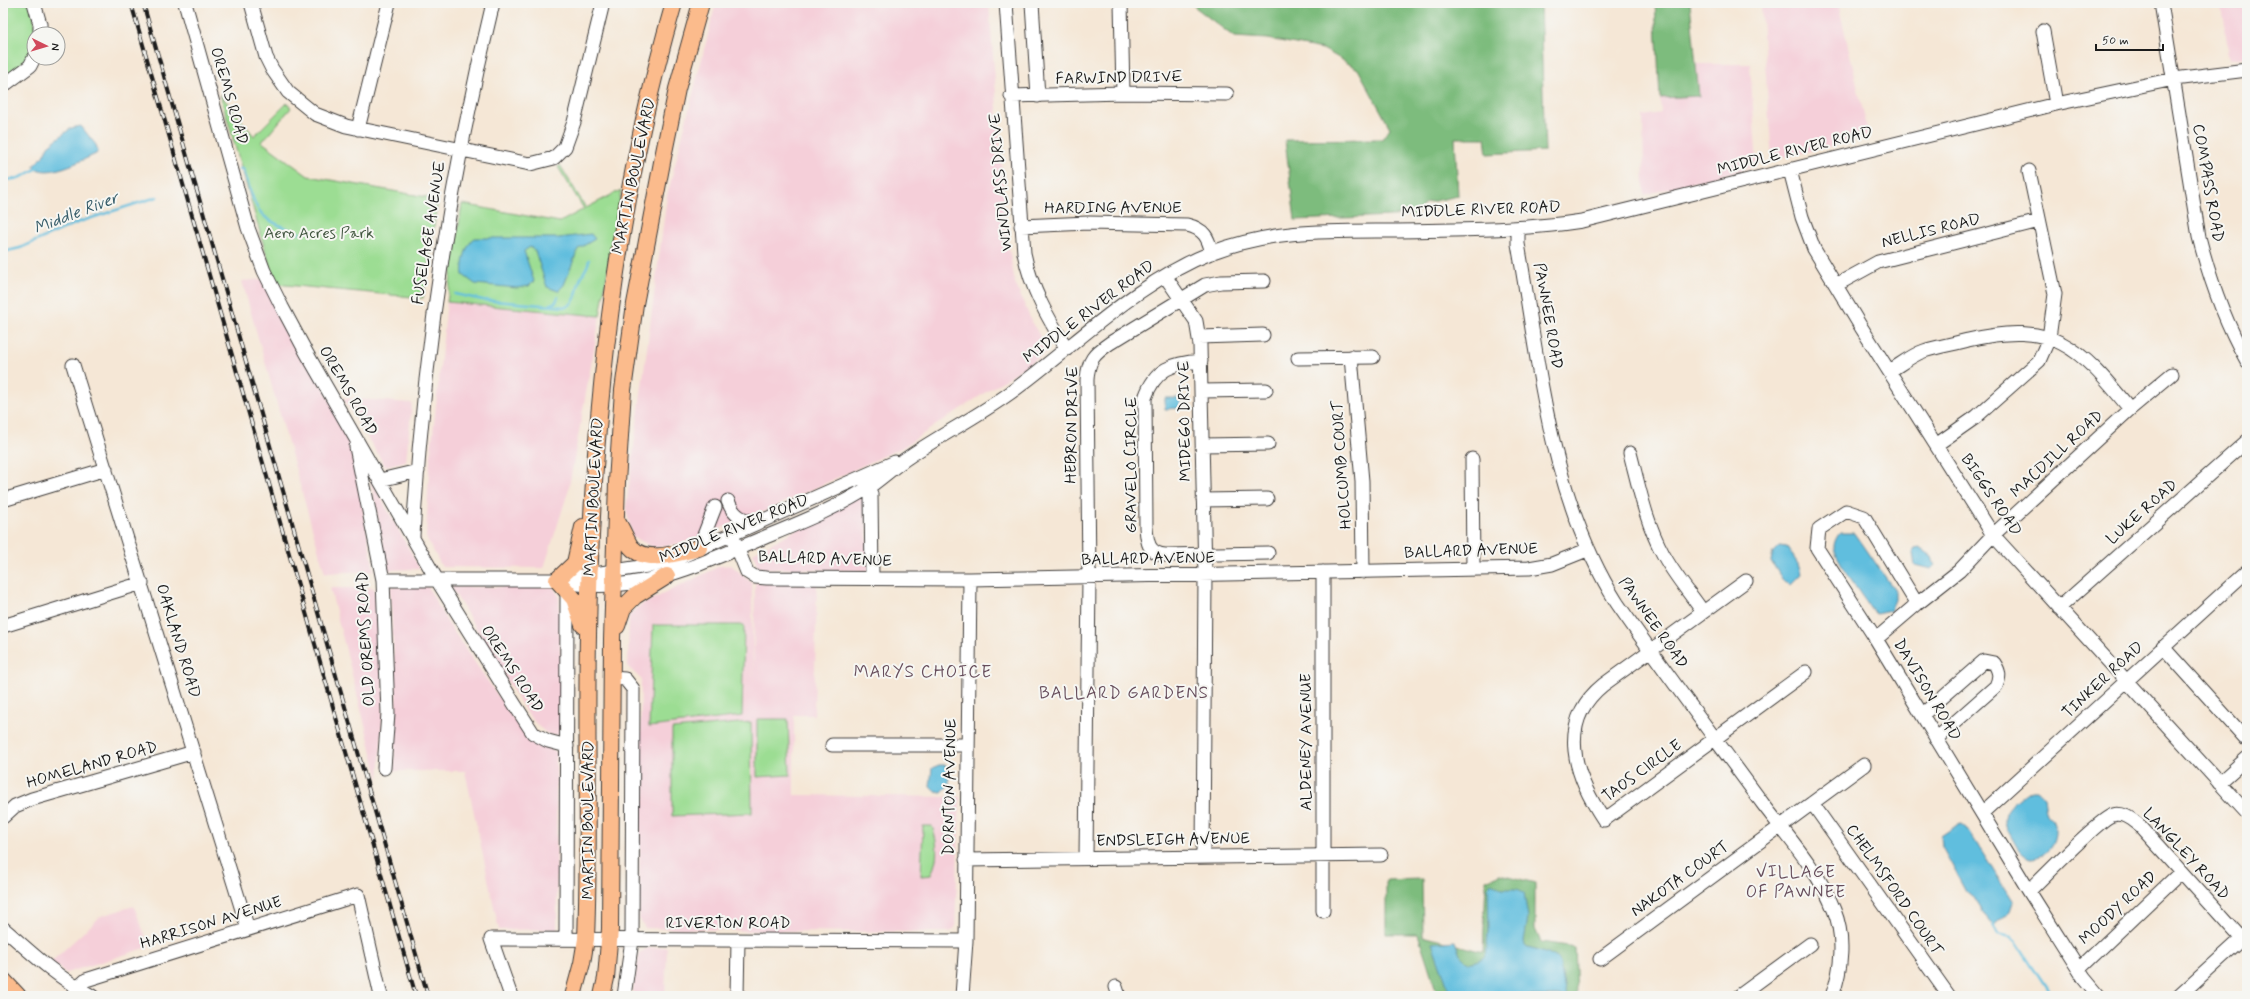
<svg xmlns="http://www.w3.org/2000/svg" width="2250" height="999" font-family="Mynerve,sans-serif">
	<rect width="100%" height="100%" fill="#f6f6f2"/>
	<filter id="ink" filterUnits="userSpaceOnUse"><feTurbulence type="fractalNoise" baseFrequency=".025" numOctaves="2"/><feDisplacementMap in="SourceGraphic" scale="8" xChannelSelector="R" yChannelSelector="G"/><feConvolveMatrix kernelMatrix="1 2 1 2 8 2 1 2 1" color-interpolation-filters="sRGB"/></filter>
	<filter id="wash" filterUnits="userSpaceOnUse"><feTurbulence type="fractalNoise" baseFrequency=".012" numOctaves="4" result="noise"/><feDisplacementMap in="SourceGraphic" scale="16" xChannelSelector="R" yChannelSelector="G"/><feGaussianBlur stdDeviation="0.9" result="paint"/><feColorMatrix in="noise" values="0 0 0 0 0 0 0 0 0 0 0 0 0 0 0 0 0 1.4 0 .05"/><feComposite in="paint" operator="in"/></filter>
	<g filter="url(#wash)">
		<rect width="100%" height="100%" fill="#f5e7d6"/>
		<path fill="#f5cfd9" d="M716,3H989L1007,237L1015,283L1032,322L1048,351L903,447L768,510L683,543L654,548L632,536L626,508L667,196Z
			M1770,3H1838L1869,137L1772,160L1761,5Z
			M2220,3H2247V57L2230,59Z
			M1697,64H1750L1757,166L1644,195L1643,116L1661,113L1660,98L1699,96Z
			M264,279L350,435L374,571L325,573L242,281Z
			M447,302L600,316L568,492L544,568L442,567L426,537L429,470Z
			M343,398L412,403L406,461L385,466Z
			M370,478L420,569L388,570Z
			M865,493L869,571L758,568L753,553Z
			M731,565L752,583L753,683L755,582H817L814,715H794V795L960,797L955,928L950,932L754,931L645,928L639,918L641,679L628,667L629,615L641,605L720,566Z
			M390,587H428L447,622L527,738L556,752L557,929L499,930L465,771H394L396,696Z
			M451,587H553L559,596L562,728L559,735H549L539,727L526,712Z
			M330,588H374L377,607L384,694L379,780Z
			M134,906L149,947L66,973L51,962L101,916Z
			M667,947L665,996H632L639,953L648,948Z"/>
		<path fill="#9cdd93" stroke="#5c7c58" d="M3,3H31C41,38 32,60 3,80Z
			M220,94L254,136L287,103L291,108L262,142L308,176L438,199L423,298L275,284Z
			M560,165L586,208L621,190L600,316L447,302L462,204L560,222L584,209L558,167Z
			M653,625H744L742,716L649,727Z
			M757,719H788L790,775L757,777Z
			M751,722L752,813L672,816V729Z
			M923,826H932C938,844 939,857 931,875L921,876Z"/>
		<path fill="#7dbc7d" stroke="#4c6c4c" d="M1193,3H1540L1545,151L1487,154L1485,138H1455L1458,196L1425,203L1415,215L1295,220L1285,140L1382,139L1390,128L1358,69L1323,49L1268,39L1234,37L1195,7Z
			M1655,3H1690L1699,96L1660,98Z
			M1500,874L1535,883V929L1541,942L1575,947L1577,996H1438L1418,934H1386V880L1422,879L1423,936L1483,952L1486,880Z"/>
		<path fill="#60bede" stroke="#3e6d7d" d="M81,126L96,145L98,151L96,154C82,160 46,180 33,166L43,156L48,146L71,128Z
			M591,234L595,239L578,249L564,285L558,291L547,287L535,251L530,247L524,251L534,281L529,286L517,288L475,284L463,275C461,265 466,243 475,238H559Z
			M1165,398H1181L1180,408L1165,409Z
			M1840,533H1853L1857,536L1895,591V600L1890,611L1876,614C1868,607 1834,556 1834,547C1834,542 1837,536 1840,533Z
			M1779,546L1787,547L1798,564L1801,574L1790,585L1784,582L1771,561L1773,552Z
			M1920,548L1932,556L1935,565L1931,569L1915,565L1913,553L1916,549Z
			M939,765H945L949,770V785L942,792L934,791L930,787L932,768Z
			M2031,790H2037L2044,796C2045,801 2045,810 2047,815C2049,818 2052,819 2053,822C2060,839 2048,858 2030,858C2020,854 2017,847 2012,838C2003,823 2001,813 2016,801C2021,797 2025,793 2031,790Z
			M1962,824L1967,828L2013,902L2010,911L1993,925L1982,912L1972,896L1966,891L1942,847L1941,836L1957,825Z
			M1491,882L1502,889H1517L1524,892L1528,918L1524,941L1525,946L1548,953L1559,959L1566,996H1451L1432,943L1455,941L1460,955L1468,963C1499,957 1480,945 1489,933L1488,887Z"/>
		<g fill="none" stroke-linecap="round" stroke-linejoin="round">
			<path stroke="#60bede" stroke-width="2.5" d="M240,169H243C258,212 254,218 299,233
				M3,178C14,183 28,174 37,168
				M3,252L20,248L79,222L157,197
				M455,294L483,300L566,307C578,302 576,290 580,280C583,272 588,268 589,260
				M551,304L556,302L558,297
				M1993,925L1998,934L2011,937L2016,941L2052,996"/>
		</g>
	</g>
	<g filter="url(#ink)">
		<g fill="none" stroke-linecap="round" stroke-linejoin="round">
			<g stroke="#3d3a38" stroke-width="15">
				<path id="minor" d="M34,3L40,24V34
					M185,3L248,228L264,271L282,307L306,352L437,580L515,705L533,733L548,741L567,746
					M251,3L266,57L272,69L288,92L315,114L346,126L530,164L554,158L565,147L574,122L603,3
					M1006,3L1024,253C1031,289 1048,318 1067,349
					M1032,3L1038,96
					M1121,3L1123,93
					M2161,3L2199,237C2210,280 2225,322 2247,361
					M2043,31L2056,104
					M3,86L30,66L34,58
					M1011,96L1123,93L1227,94
					M358,129L389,3
					M1790,170L1802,217L1814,249L1861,327L1993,535L2247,813
					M1021,226L1088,223L1187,225C1204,229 1208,237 1212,253
					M1518,228V244C1540,366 1549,495 1617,603C1664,671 1714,737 1763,804C1788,837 1819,871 1834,910C1845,937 1842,969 1832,996
					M1165,276L1196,321L1200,345L1205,575L1203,857
					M1836,285L1878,262L2039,221
					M1199,337L1263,335
					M1351,357L1362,481L1363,572
					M1298,358L1373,357
					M1201,361C1172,363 1155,369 1145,398L1146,527C1147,542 1148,553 1165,555L1268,553
					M73,365L248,929
					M1890,371C1901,364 1912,355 1924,351C1938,346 1954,344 1968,340C2053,320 2079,346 2130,409
					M1202,391L1266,390
					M1203,445L1268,444
					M1936,445L1976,417L2039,361L2049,338L2055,294L2029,171
					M356,447L383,580L388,713L384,768
					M1630,453C1639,487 1646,523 1663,554C1674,575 1690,593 1703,612
					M1472,459L1473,569
					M380,480L418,471
					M868,488L871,494L872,578
					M3,500L106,469
					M1203,500L1267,499
					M728,501C734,517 743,521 760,522
					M732,535L747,572L755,577L767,578L970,579L1529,568L1552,564L1587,550
					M413,536C423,356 450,178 493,3
					M699,548L715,507
					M561,579L654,565L676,559L895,462
					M383,580H557C629,599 698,565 763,538C799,523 837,508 869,487C883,477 896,465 910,456C943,434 978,416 1010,393C1076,345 1136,282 1213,252C1272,230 1324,231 1385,231C1451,230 1517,231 1582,221L2056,104L2174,79L2247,70
					M1746,581L1603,685C1556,723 1575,777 1604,820L1806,672
					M1917,604L1864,517L1846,511L1819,529L1817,548L1876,639L2029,891L2084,978L2099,996
					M2059,608L2247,441
					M3,626L142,583
					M1876,639L1917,604L1959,571L1993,535L2130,409L2172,374
					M2163,647L2247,740
					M611,678L625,679L633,689L632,940L624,996
					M1922,715L1984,661L1994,663C2000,672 2000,677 1996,686L1936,739
					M832,745H967
					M2219,783L2247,758
					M1812,803L1949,996
					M1982,813L2247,571
					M3,817L15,806L32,799L194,752
					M1086,858L1089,577L1087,380C1088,360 1094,354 1110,343L1205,285L1221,282L1264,281
					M966,860L1381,855
					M2029,891C2043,878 2100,818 2113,815C2124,812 2132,820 2140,826L2242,939
					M1323,911V572
					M3,928C31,953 59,979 92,996
					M566,939L567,591
					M1600,959L1864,765
					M2079,969L2181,872
					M1116,987L1119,996
					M75,996L77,988L86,980L358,895L381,996
					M511,996L491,939L966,941
					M737,996L738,940
					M962,996L966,941L970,579
					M1739,996L1810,944
					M2179,996L2247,934"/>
			</g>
			<g stroke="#3d3a38" stroke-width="18">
				<path id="major" d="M616,520C622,528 626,540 631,547C647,565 680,552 699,548
					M583,625L574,599L557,580L575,563L583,527
					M617,626L623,608L635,596L667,576
					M3,980L18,996
					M573,996L582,963L586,939C590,838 586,737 588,636C591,422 614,209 674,3
					M602,996L606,978L610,929L612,639L617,482L623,390L635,304L663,157L677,89L701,3"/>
			</g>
			<use href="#minor" stroke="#fff" stroke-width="13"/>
			<use href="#major" stroke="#fbbb8c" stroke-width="16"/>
			<g stroke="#1c1c1c" stroke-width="4">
				<path id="rail" d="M131,3L416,996
					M143,3L428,996"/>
			</g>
			<use href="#rail" stroke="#f6f6f2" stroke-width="2.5" stroke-dasharray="8" stroke-linecap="butt"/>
		</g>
	</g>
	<g text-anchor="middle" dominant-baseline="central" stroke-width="4" stroke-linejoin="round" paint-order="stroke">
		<g font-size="16" fill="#1c1c1c" stroke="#f6f6f2">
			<text transform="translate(1119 78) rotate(-1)">FARWIND DRIVE</text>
			<text transform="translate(229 96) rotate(74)">OREMS ROAD</text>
			<text transform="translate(1795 151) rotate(-14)">MIDDLE RIVER ROAD</text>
			<text transform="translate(634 176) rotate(-78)">MARTIN BOULEVARD</text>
			<text transform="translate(1001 182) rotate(-95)">WINDLASS DRIVE</text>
			<text transform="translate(2208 183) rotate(80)">COMPASS ROAD</text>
			<text x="1113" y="208">HARDING AVENUE</text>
			<text transform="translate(1481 210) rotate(-2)">MIDDLE RIVER ROAD</text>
			<text transform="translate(1931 231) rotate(-14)">NELLIS ROAD</text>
			<text transform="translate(429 233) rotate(-81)">FUSELAGE AVENUE</text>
			<text transform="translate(1089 312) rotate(-37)">MIDDLE RIVER ROAD</text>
			<text transform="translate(1548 316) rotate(80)">PAWNEE ROAD</text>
			<text transform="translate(348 391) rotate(60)">OREMS ROAD</text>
			<text transform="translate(1185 421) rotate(-91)">MIDEGO DRIVE</text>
			<text transform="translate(1072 425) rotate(-89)">HEBRON DRIVE</text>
			<text transform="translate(2057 454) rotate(-43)">MACDILL ROAD</text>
			<text transform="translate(1131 465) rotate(-90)">GRAVELO CIRCLE</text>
			<text transform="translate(1342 465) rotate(-94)">HOLCUMB COURT</text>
			<text transform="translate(1991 495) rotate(56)">BIGGS ROAD</text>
			<text transform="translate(594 497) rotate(-87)">MARTIN BOULEVARD</text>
			<text transform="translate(2142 512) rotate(-42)">LUKE ROAD</text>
			<text transform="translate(734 529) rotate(-22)">MIDDLE RIVER ROAD</text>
			<text transform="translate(1471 551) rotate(-2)">BALLARD AVENUE</text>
			<text transform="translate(825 559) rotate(2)">BALLARD AVENUE</text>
			<text transform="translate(1148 559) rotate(-1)">BALLARD AVENUE</text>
			<text transform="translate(1653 623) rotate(55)">PAWNEE ROAD</text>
			<text transform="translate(366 639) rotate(-93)">OLD OREMS ROAD</text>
			<text transform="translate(178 641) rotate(73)">OAKLAND ROAD</text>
			<text transform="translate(512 669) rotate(57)">OREMS ROAD</text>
			<text transform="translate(2103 680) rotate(-43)">TINKER ROAD</text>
			<text transform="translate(1927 690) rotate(59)">DAVISON ROAD</text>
			<text transform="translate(1306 742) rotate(-90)">ALDENEY AVENUE</text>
			<text transform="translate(92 765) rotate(-16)">HOMELAND ROAD</text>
			<text transform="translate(1642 771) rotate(-36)">TAOS CIRCLE</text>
			<text transform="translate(950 787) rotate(-89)">DORNTON AVENUE</text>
			<text transform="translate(588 820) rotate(-90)">MARTIN BOULEVARD</text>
			<text transform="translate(1173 840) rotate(-1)">ENDSLEIGH AVENUE</text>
			<text transform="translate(2186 854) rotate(47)">LANGLEY ROAD</text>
			<text transform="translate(1680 879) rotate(-36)">NAKOTA COURT</text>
			<text transform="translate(1894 890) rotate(55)">CHELMSFORD COURT</text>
			<text transform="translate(2118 908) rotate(-43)">MOODY ROAD</text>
			<text transform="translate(211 923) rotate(-17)">HARRISON AVENUE</text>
			<text x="728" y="923">RIVERTON ROAD</text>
		</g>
		<g font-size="16" fill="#425640" stroke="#f6f6f2">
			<text x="319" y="233">Aero Acres Park</text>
		</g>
		<g font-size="17" font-style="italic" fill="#375d6a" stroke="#f6f6f2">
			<text transform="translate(76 213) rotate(-21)">Middle River</text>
		</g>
		<g font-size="17" letter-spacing="1" fill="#674e5c" stroke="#f6f6f2">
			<text x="923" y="672">MARYS CHOICE</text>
			<text x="1124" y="693">BALLARD GARDENS</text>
			<text x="1796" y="872">VILLAGE<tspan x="1796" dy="20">OF PAWNEE</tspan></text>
		</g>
	</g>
	<rect width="2250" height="999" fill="none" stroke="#f6f6f2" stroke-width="16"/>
	<g transform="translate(46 46) rotate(95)"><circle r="19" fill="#f6f6f2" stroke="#9f9f9c"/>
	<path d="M0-3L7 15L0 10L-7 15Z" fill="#d1495b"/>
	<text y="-6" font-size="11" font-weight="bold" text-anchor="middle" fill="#1c1c1c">N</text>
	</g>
	<path d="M2096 44v6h67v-6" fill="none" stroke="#1c1c1c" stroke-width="2"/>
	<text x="2102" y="44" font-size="12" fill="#1c1c1c" stroke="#f6f6f2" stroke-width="3" paint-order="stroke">50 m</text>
</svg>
